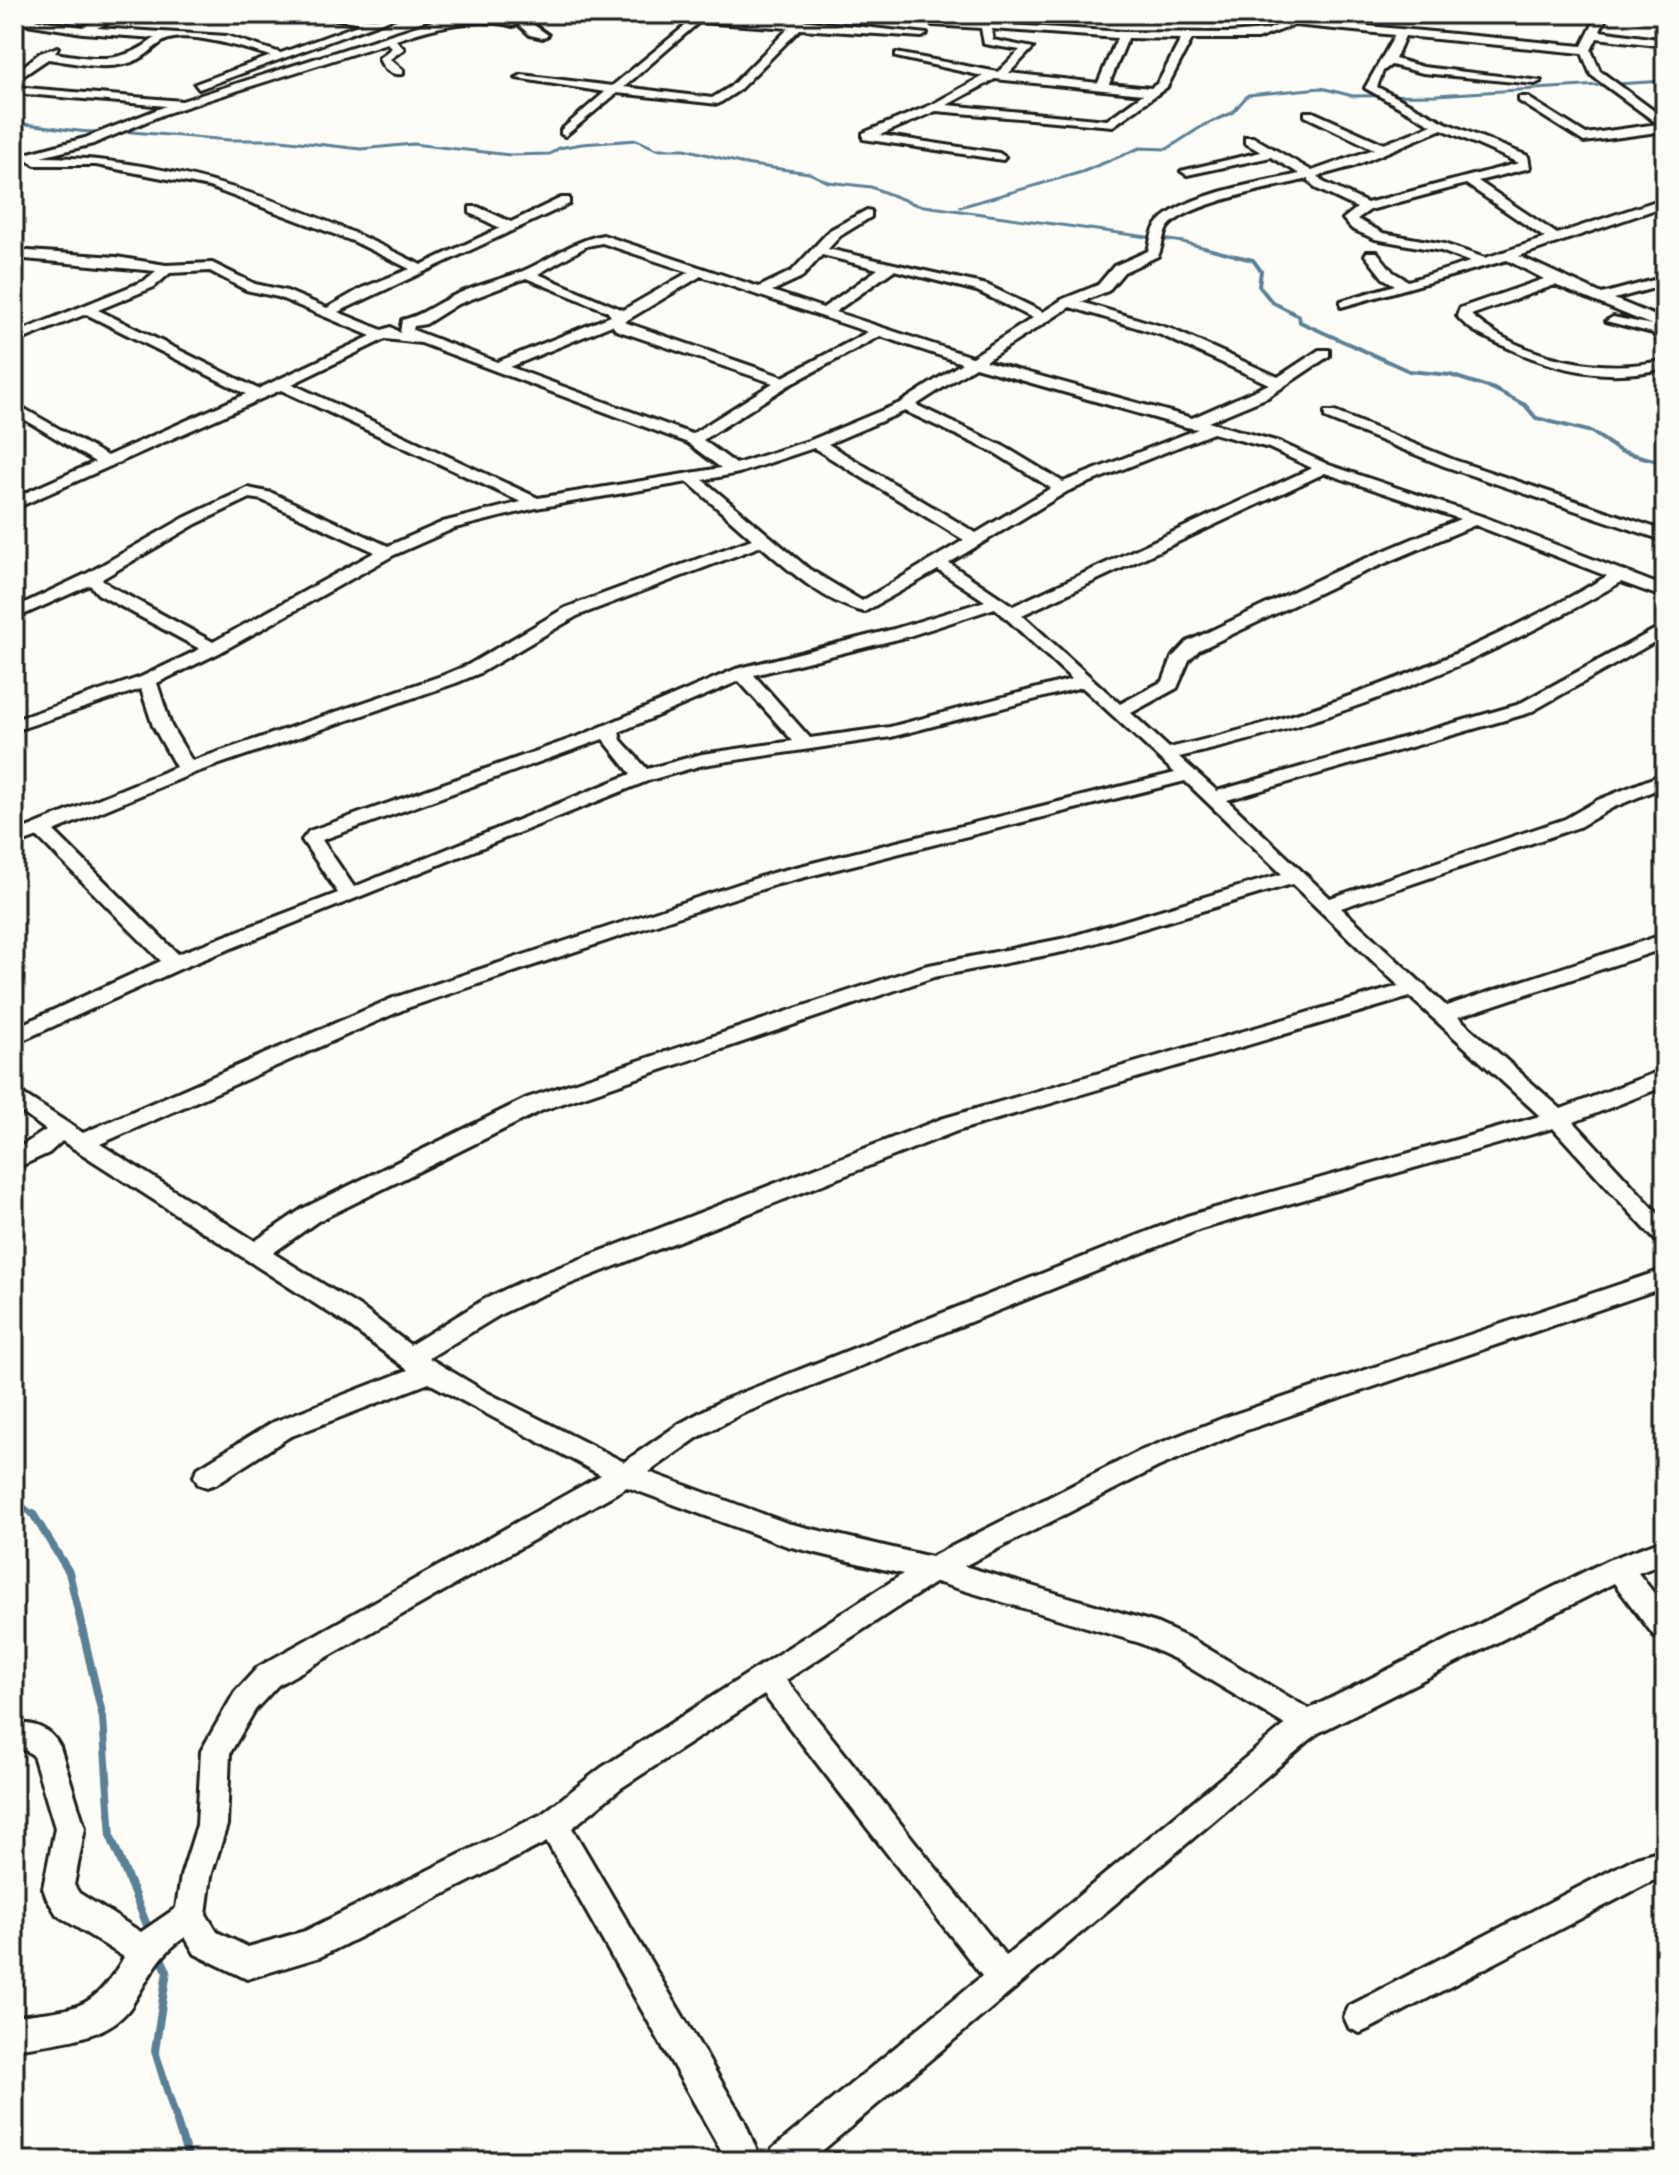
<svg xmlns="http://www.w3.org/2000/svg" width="1679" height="2175" font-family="Mynerve,sans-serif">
	<rect width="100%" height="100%" fill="#fdfcf7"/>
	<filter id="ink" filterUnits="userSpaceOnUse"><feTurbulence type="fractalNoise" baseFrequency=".0125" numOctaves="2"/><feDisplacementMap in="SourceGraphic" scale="16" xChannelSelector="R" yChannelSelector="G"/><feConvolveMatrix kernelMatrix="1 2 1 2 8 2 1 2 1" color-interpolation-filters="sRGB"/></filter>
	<g filter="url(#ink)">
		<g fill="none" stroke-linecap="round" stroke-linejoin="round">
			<path stroke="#5a8095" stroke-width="3" d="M14,124C47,123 75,135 107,131
				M119,131L229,140H281L361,149L413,144L510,155L550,154L559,148L582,144L637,140L656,149H685L744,164L809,173L828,182L871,187L917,205L1183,242L1244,258
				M960,207L1082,172L1140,148L1167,149L1204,125L1232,113L1248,95L1321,88L1353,96L1436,95L1665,81"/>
			<path stroke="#5a8095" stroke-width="4" d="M1236,256L1253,260L1261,271L1259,286L1272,302L1299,316L1300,322L1409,371L1450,375L1494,389L1525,405L1536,418L1592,432L1620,451L1665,463"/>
			<path stroke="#5a8095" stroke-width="6" d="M14,1500L35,1516"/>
			<path stroke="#5a8095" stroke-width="8" d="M33,1514L69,1572L103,1718L111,1837L151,1935
				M158,1952L167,1971L155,2051L189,2161"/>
			<g stroke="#1c1c1c" stroke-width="6">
				<path id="street" d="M110,14H124L97,28L227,36L281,53L363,23L300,14L375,19L404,14L199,89L195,84L271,56C246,49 194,32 169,39C159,41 148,55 139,59C110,73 78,63 48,59L14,82V74L40,53L58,47L55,53C95,59 122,65 155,38L83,33L14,22V16L83,27Z
					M501,14H540L524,18L548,35L543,38L530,35L518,24L513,26C477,16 434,27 396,40L404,49L390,59L403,70V74C391,76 382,68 379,58L392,48L387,43L164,114L93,144L41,157C173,157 305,206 421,265L500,228L470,213V207H478L511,222L561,198H569V204L338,312L382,330L391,327L400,333L402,320C420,316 431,307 447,299C471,286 498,281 523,271C551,259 572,241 603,235L759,287L792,271L830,230L867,210L871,211V217L840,236L828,249L987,285L1043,312L1063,299L1098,285L1114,266L1148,251C1151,241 1151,230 1159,222C1184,194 1263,182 1300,174L1271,157L1187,175L1181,171L1261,152L1245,143V137H1253L1312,171L1374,149L1305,116V112H1313L1384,144L1432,125L1365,88L1395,35L1294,25L1257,39H1192L1167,87L1113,126L936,111L880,135L999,153L1005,157L1003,160L863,139V133L931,105L983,76L896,57V53L998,72L1020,50L984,44L981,28L932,25L928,20L1124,32L1229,33L1267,30L1292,19L1582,46L1598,14H1608L1600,31L1665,40V46L1597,38L1591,50L1600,71L1665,119V131L1584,142L1519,101V97H1527L1586,134L1658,124L1591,75L1582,53L1405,36L1395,59L1423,67L1541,81L1535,84L1423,73L1391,65L1383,71L1377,87L1446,123L1528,156L1530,168L1478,181L1557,234L1665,198V206L1519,256L1602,294L1665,277V285L1614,299L1665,320V346L1660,345L1653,333L1606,321L1613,317L1652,325L1555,285L1471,315C1521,359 1602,375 1665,360V368C1608,382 1556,371 1504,346C1487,338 1469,331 1457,316L1460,308L1544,279L1507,260L1341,307V301L1395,285L1383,278L1365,255L1367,252H1377L1393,272L1408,281L1470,262L1441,251L1375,239L1352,229L1343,219L1357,208L1315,188L1308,179C1277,187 1187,203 1168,227C1162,235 1163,247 1158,256L1124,272L1108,291L1081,302L1171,329L1278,377L1319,350H1329V356L1268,397L1208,422L1279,442L1329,465L1481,516L1665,587V598L1621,582C1482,664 1337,722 1179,757L1217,791L1517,705L1665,624V636L1529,713L1227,800L1330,898L1565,819L1598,800L1665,773V786L1612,808L1579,827L1341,908L1446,1006L1665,934V948L1458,1017L1561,1109L1665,1069V1086L1574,1122L1665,1221V1245L1657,1242L1553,1128L1201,1229L739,1415L697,1438L649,1472L787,1523L931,1557L1140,1451L1226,1417L1665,1269V1287L1244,1431L1158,1467L964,1566L1156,1623L1195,1641L1309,1709L1608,1560L1665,1539V1563L1638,1573L1665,1607V1640L1655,1637L1614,1583L1318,1733L810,2161H767L772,2149L982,1976L764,1695L621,1788L572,1828L744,2120L761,2161H727L547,1842L320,1957L247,1979L195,1954L185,1937C158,1955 149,1978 132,2005C109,2041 52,2043 14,2049V2017C75,2007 91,2015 124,1957L57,1915L47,1899L43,1888L55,1828L33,1755L25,1750H14V1724C33,1722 51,1728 60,1747L85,1828L74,1885L79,1893L141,1932L176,1908L181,1876L197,1825L201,1751L235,1692L258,1667L601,1475L429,1383L289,1437L216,1484L207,1487L198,1484L194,1476L198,1468L271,1423L408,1370L345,1323L62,1141L49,1153L14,1169V1151L46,1130L14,1107V1088L83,1133L393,998L772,873L1175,773L1082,687L891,737L703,765L650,780L182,968L14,1044V1028L161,961L38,837L14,846V833L176,767L153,726L141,689L14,731V720L141,677L200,649L98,594L90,585L14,619V608L86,574L184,518L248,488L272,493L388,546L443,522L521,502L281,390L14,509V498L95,462L14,413V403L107,456L246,394L86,314L14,343V334L144,281L156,271L14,258V250L116,257L166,265L212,263L255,284L287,291L327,308L362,288L410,269L355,242L209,187L96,165H35L29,161L14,165V157L85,138L166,106L14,93V87L182,101L433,21ZM992,29L1117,38L1098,83L1009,73L1033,48L993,40ZM1128,38L1181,39L1158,83L1151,88L1109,84ZM995,79L1143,94L1107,120L947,105ZM1442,129L1519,163L1367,203L1323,182L1318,176L1354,166ZM1466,184L1545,238L1485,258L1444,244L1383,233L1357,219L1370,210ZM602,243L689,272L623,310L538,274L587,246ZM822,255L878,269L823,308L772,291L802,277ZM894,270L977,291L1033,318L972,357L835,312ZM210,271L246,290L278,297L371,336L258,389L98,310L154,287L170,273ZM701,276L868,332L783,377L624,322ZM526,278L607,311L611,316L497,362L413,330L414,326L426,324L456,305ZM1070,307L1161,335L1269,384L1192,418L985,361ZM612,325L616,330L773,383L692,434L510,367ZM880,336L962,363L900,403L811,440L736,464L703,440L789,385ZM385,339L421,343L688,443L721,468L538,498L292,384ZM975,367L1186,427L1198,429L1063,482L1005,447L916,405ZM905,411L995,453L1051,488L976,533L828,444ZM1213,433L1269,448L1312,468L1013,606L949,563L1068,491ZM814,448L964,540L862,601L809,569L703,480L739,473ZM1325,473L1460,519L1336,571L1187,642L1172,658L1163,681L1120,704L1022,615ZM688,482L752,539L565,608L468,665L444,675L192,761L171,726L157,683L219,653L394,555L455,528L536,508ZM250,498L262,500L375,552L213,642L110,586L102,579L196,524ZM1475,525L1607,576C1469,657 1325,713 1169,748L1131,713L1177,688L1189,660L1199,650L1348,579ZM761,546C792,573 824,602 864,612L938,570L985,601L894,629L736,669L582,735L309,831L302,840L338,893L178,954L54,831L194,773L456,683L480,673L577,616ZM995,608L1072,679L890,727L810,738L754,675L906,637ZM739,681L793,741L702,754L647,769L621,740L619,732ZM603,739L631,774L354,887L322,840ZM1185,781L1282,874L1066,938L924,966L527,1098L302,1209L255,1241L100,1144L407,1008L725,901L778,884ZM1292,884L1399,986L941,1119L519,1283L485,1299L410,1345L363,1309L273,1253L318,1221L543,1110L934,977L1068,951ZM1410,997L1540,1116L1187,1216L721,1401L679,1424L624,1462L486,1392L429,1358L503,1313L537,1297L957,1131ZM627,1487L787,1546L903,1574L601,1768L542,1814L305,1931L248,1947L217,1932L206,1914L211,1876L227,1825L230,1753L255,1710L278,1685ZM936,1582L1140,1643L1175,1659L1285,1725L1006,1956L786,1680Z
					M697,16L800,20L927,34L922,37L800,29L738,91L718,104L617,93L565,136L561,134V130L605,92L516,78L522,75L612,86ZM699,22L789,28L730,87L712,98L624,87Z
					M1325,412H1335L1454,460L1665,531V541L1444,466L1325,418Z
					M1665,1849V1879L1652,1881L1371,2028L1360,2033L1349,2028L1344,2017L1349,2006L1637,1857Z"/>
			</g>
			<use href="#street" fill="#fdfcf7" fill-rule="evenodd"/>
		</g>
	</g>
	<rect width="1679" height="2175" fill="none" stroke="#fdfcf7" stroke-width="48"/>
	<rect x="24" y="24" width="1631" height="2127" fill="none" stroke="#1c1c1c" stroke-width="3" filter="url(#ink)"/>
</svg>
